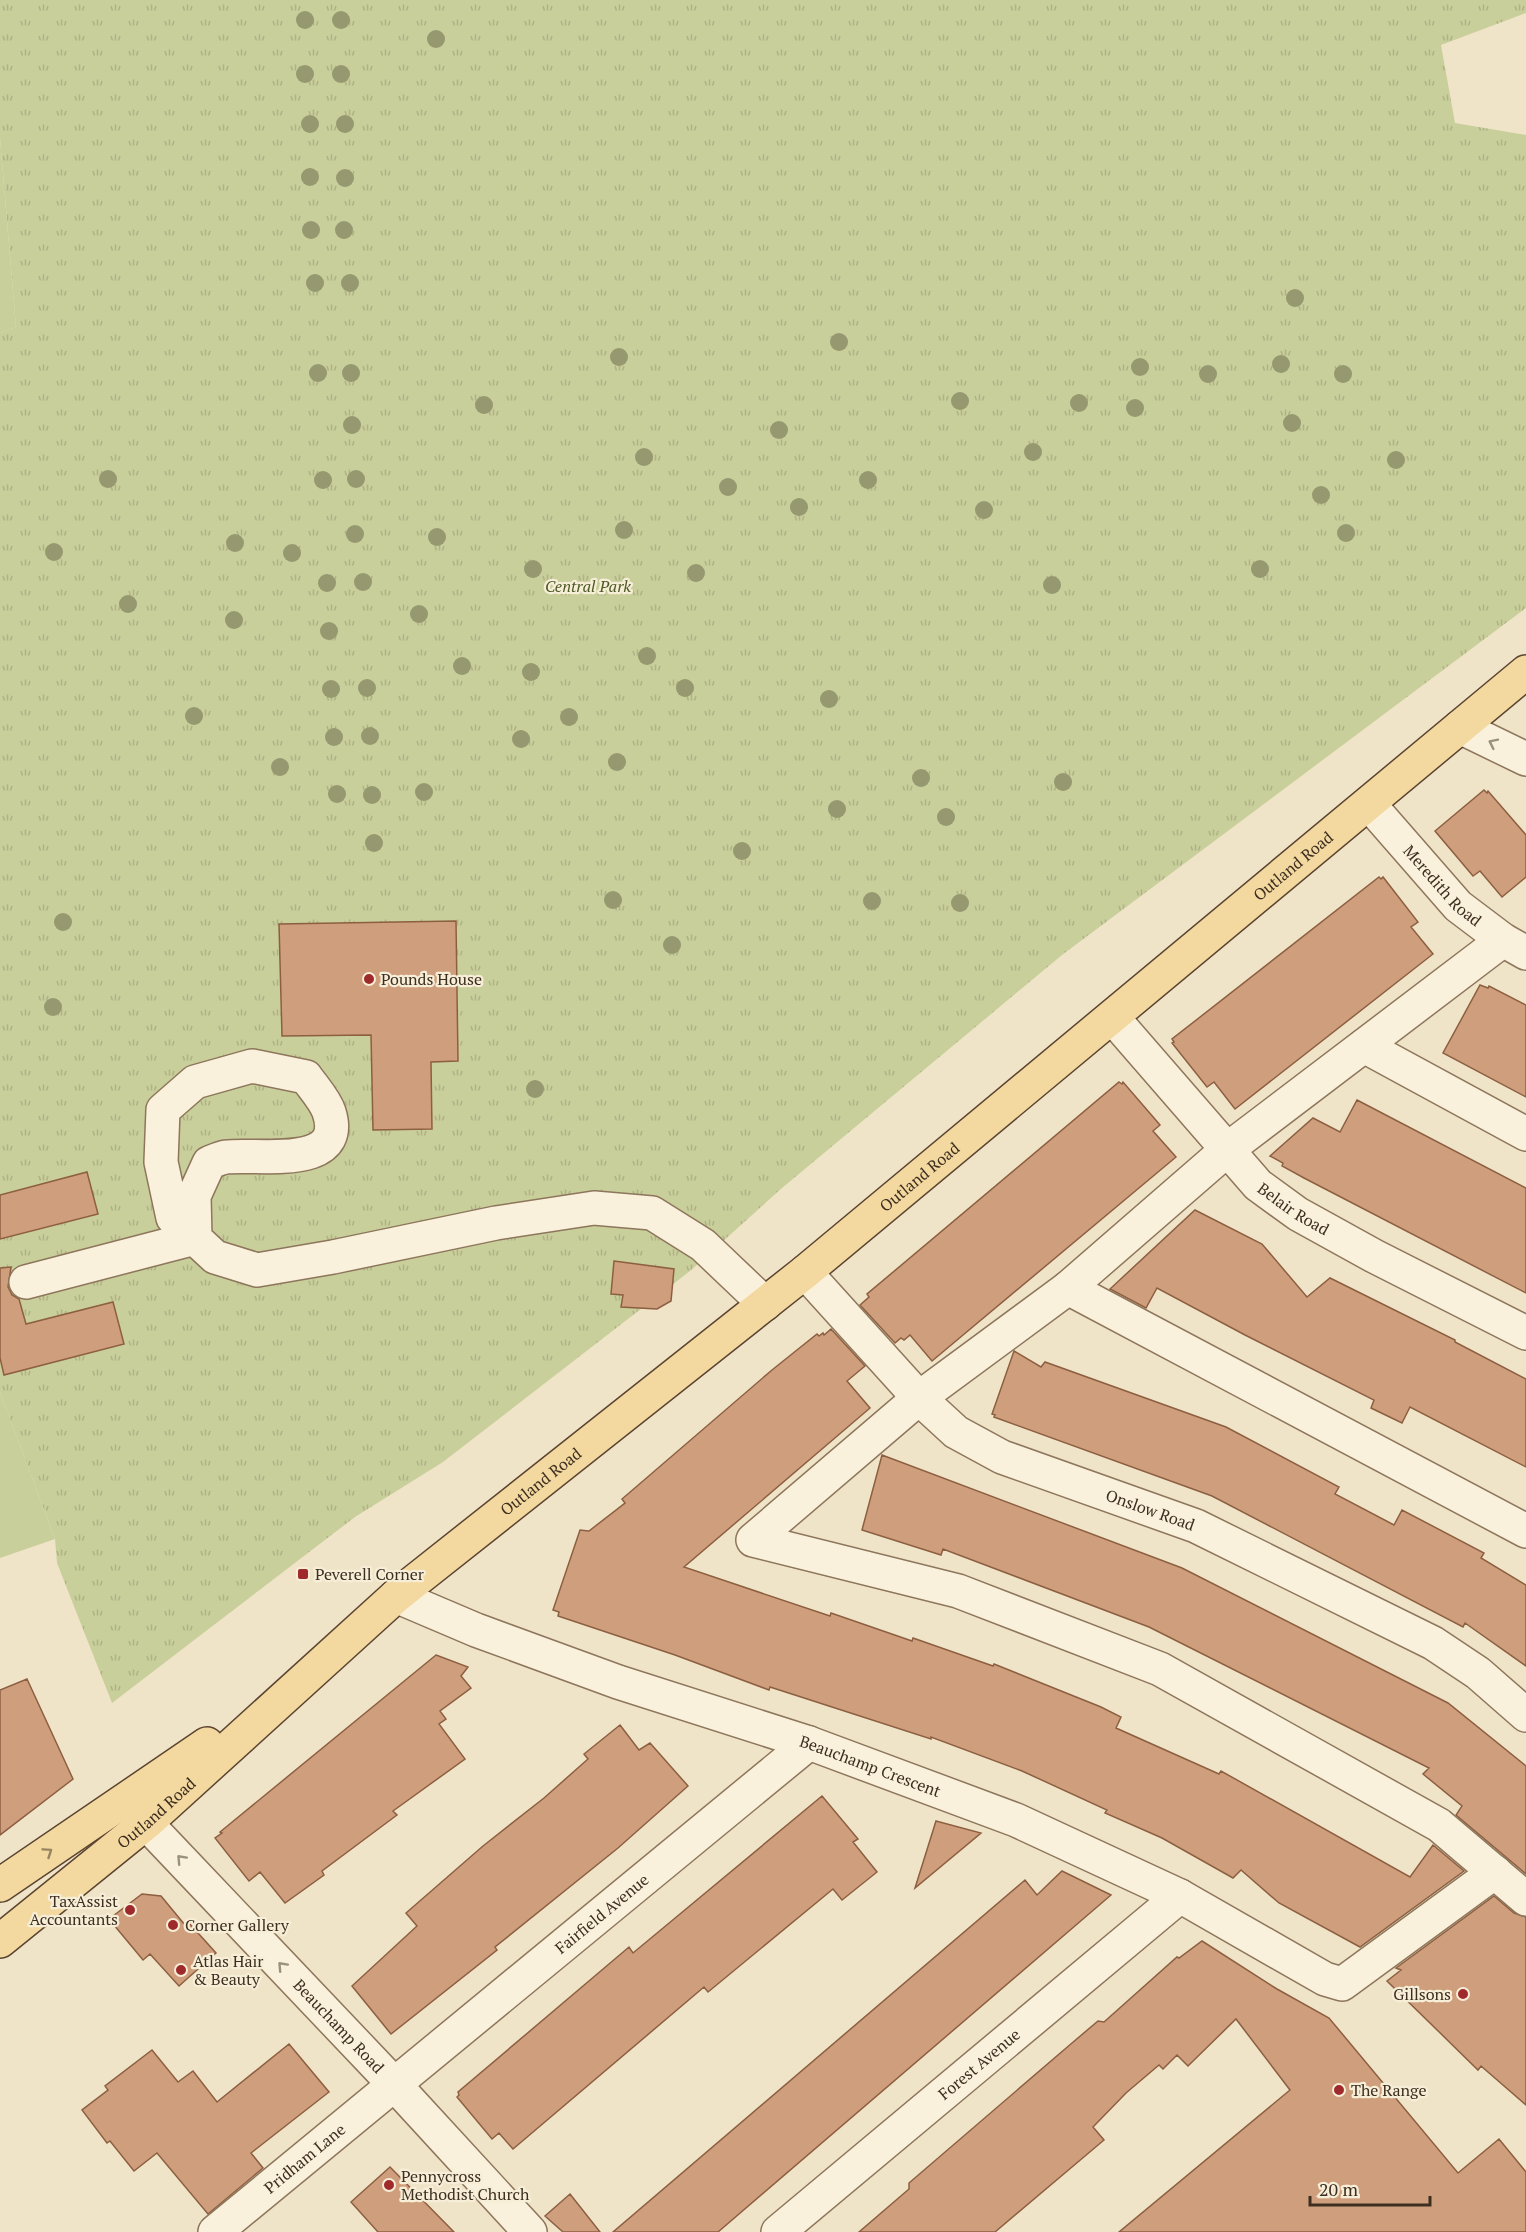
<svg xmlns="http://www.w3.org/2000/svg" width="1526" height="2232" font-family="'PT Serif',serif">
	<defs>
		<pattern id="park-tufts" width="24" height="20" patternUnits="userSpaceOnUse" patternTransform="scale(1.5)"><rect width="24" height="20" fill="#c9cf9b"/><path d="M3 7l-1-3M5 7V3M7 7l1-3M15 17l-1-3M17 17v-4M19 17l1-3" fill="none" stroke="#aeb285"/></pattern>
	</defs>
	<rect width="100%" height="100%" fill="#f0e4c8"/>
	<path fill="url(#park-tufts)" d="M0,0H1526V13L1441,45L1455,123L1526,135V608L1062,955L782,1188L690,1271L443,1462L355,1517L112,1703L57,1563L55,1539L0,1392V333L16,327L0,138Z"/>
	<path fill="#c9cf9b" d="M0,138L16,327L0,333Z
		M0,1392L55,1539L0,1558Z"/>
	<path fill="#cf9f7d" stroke="#8d5f41" stroke-width="1.5" d="M1484,790L1487,793L1488,791L1526,835V877L1502,897L1480,871L1473,876L1435,831Z
		M1379,877L1381,879L1383,877L1418,922L1411,927L1433,954L1235,1109L1214,1082L1207,1087L1172,1043L1174,1042L1172,1039Z
		M456,921L458,1061L431,1062L432,1129L373,1130L371,1035L282,1036L279,924Z
		M1480,985L1488,988L1489,986L1526,1005V1097L1443,1053Z
		M1119,1082L1122,1084L1123,1082L1160,1125L1153,1131L1176,1157L932,1361L910,1335L904,1340L901,1338L895,1343L860,1305L869,1297L867,1294Z
		M1357,1100L1526,1188V1293L1304,1178L1282,1166L1283,1163L1270,1156L1313,1118L1340,1132Z
		M87,1172L98,1214L0,1239V1195Z
		M1195,1210L1262,1244L1307,1297L1330,1278L1455,1340V1342L1526,1379V1467L1410,1407L1402,1423L1371,1408L1374,1400L1245,1335L1157,1288L1146,1308L1110,1289Z
		M614,1261L674,1269L671,1301L657,1309L621,1307L623,1295L611,1294Z
		M11,1267L8,1287L12,1295L19,1299L26,1324L113,1302L124,1344L4,1375L0,1358V1268Z
		M831,1329L865,1366L847,1381L870,1408L684,1567L830,1616L831,1613L912,1641L913,1638L993,1666L994,1664L1101,1707L1121,1717L1116,1728L1219,1774L1221,1771L1410,1877L1433,1845L1464,1871L1360,1947L1279,1903L1241,1870L1233,1878L1162,1838L1105,1813L1107,1810L1022,1771L931,1737V1739L770,1687L769,1690L675,1655L558,1616L559,1612L553,1610L580,1530L589,1531L625,1503L622,1499L772,1370L817,1334L819,1336L823,1333L824,1335Z
		M1014,1351L1041,1367L1045,1362L1226,1427L1339,1487L1335,1494L1394,1525L1402,1510L1484,1553L1481,1558L1526,1585V1666L1465,1623L1463,1627L1212,1496L994,1417L995,1415L992,1414Z
		M882,1455L1182,1568L1448,1703L1526,1766V1874L1456,1815L1462,1806L1423,1774L1429,1768L1149,1627L943,1549L941,1555L862,1530Z
		M436,1655L468,1667L461,1676L471,1688L440,1711L446,1719L439,1724L465,1759L393,1811L397,1815L322,1871L324,1875L285,1903L260,1872L249,1881L215,1838L222,1833L220,1832Z
		M27,1679L73,1779L0,1835V1690Z
		M620,1725L639,1750L650,1743L688,1786L618,1848L495,1947L497,1950L391,2034L352,1986L417,1926L406,1913L483,1846L544,1798L588,1759L584,1754Z
		M822,1796L858,1839L853,1842L877,1872L842,1900L833,1889L708,1992L704,1987L513,2149L499,2133L492,2139L457,2097L459,2095L458,2092L629,1947L633,1953Z
		M936,1821L981,1833L915,1888Z
		M1062,1871L1111,1895L718,2232H613L1025,1880L1037,1895Z
		M142,1894L161,1896L185,1925L189,1923L216,1953L179,1986L150,1954L143,1960L109,1919Z
		M1494,1896L1514,1913L1526,1917V2105L1481,2066L1478,2070L1387,1981L1401,1970L1396,1968Z
		M1202,1941L1277,1989L1329,2018L1458,2173L1499,2139L1526,2172V2232H1119L1290,2090L1236,2019L1188,2066L1177,2055L1163,2069L1159,2065L1126,2093L1093,2127L1104,2140L995,2232H859L909,2189V2183L1072,2043L1098,2021L1104,2022L1177,1957L1179,1958Z
		M289,2044L329,2092L251,2153L263,2168L208,2214L157,2153L134,2171L110,2141L107,2143L82,2110L108,2090L105,2086L152,2050L178,2082L193,2071L217,2102Z
		M390,2167L454,2232H378L351,2202Z
		M570,2194L600,2232H563L545,2216Z"/>
	<g fill="none" stroke-linecap="round" stroke-linejoin="round">
		<g stroke="#8d765c" stroke-width="36">
			<g id="minor">
				<path d="M1460,727L1526,759"/>
				<path id="s1" d="M1369,804L1458,906L1503,940L1526,953"/>
				<path d="M1503,940L1228,1149L1068,1288L919,1398L753,1540L958,1591L1160,1669L1439,1825L1526,1899"/>
				<path id="s2" d="M1113,1018L1258,1185L1298,1214L1374,1256L1526,1333"/>
				<path d="M1364,1046L1526,1134"/>
				<path id="s3" d="M805,1272L919,1398L956,1432L1002,1457L1196,1526L1433,1643L1478,1673L1526,1715"/>
				<path d="M26,1282L195,1238L194,1196L209,1163C214,1161 220,1158 226,1157C257,1153 348,1171 329,1112C325,1100 313,1087 306,1077L252,1066L195,1082L163,1110L161,1162L173,1218L215,1257L257,1270L333,1257L496,1223L594,1208L652,1213L703,1245L765,1304"/>
				<path d="M1068,1288L1526,1531"/>
				<path id="s4" d="M396,1596L476,1630L618,1682L809,1743L1016,1820L1180,1896L1325,1979L1342,1984L1495,1872"/>
				<path id="s5" d="M146,1823L394,2084L530,2232"/>
				<path id="s6" d="M215,2232L809,1743"/>
				<path id="s7" d="M778,2232L1180,1896"/>
			</g>
		</g>
		<g stroke="#5b4430" stroke-width="36">
			<g id="major">
				<path d="M0,1885L207,1744"/>
				<path id="s8" d="M0,1941L146,1823L396,1596L805,1272L1526,672"/>
			</g>
		</g>
		<use href="#minor" stroke="#faf1dc" stroke-width="33"/>
		<use href="#major" stroke="#f3d9a0" stroke-width="33"/>
	</g>
	<g fill="#96986f">
		<circle cx="305" cy="20" r="9"/>
		<circle cx="341" cy="20" r="9"/>
		<circle cx="436" cy="39" r="9"/>
		<circle cx="305" cy="74" r="9"/>
		<circle cx="341" cy="74" r="9"/>
		<circle cx="310" cy="124" r="9"/>
		<circle cx="345" cy="124" r="9"/>
		<circle cx="310" cy="177" r="9"/>
		<circle cx="345" cy="178" r="9"/>
		<circle cx="311" cy="230" r="9"/>
		<circle cx="344" cy="230" r="9"/>
		<circle cx="315" cy="283" r="9"/>
		<circle cx="350" cy="283" r="9"/>
		<circle cx="1295" cy="298" r="9"/>
		<circle cx="839" cy="342" r="9"/>
		<circle cx="619" cy="357" r="9"/>
		<circle cx="1281" cy="364" r="9"/>
		<circle cx="1140" cy="367" r="9"/>
		<circle cx="318" cy="373" r="9"/>
		<circle cx="351" cy="373" r="9"/>
		<circle cx="1208" cy="374" r="9"/>
		<circle cx="1343" cy="374" r="9"/>
		<circle cx="960" cy="401" r="9"/>
		<circle cx="1079" cy="403" r="9"/>
		<circle cx="484" cy="405" r="9"/>
		<circle cx="1135" cy="408" r="9"/>
		<circle cx="1292" cy="423" r="9"/>
		<circle cx="352" cy="425" r="9"/>
		<circle cx="779" cy="430" r="9"/>
		<circle cx="1033" cy="452" r="9"/>
		<circle cx="644" cy="457" r="9"/>
		<circle cx="1396" cy="460" r="9"/>
		<circle cx="108" cy="479" r="9"/>
		<circle cx="356" cy="479" r="9"/>
		<circle cx="323" cy="480" r="9"/>
		<circle cx="868" cy="480" r="9"/>
		<circle cx="728" cy="487" r="9"/>
		<circle cx="1321" cy="495" r="9"/>
		<circle cx="799" cy="507" r="9"/>
		<circle cx="984" cy="510" r="9"/>
		<circle cx="624" cy="530" r="9"/>
		<circle cx="1346" cy="533" r="9"/>
		<circle cx="355" cy="534" r="9"/>
		<circle cx="437" cy="537" r="9"/>
		<circle cx="235" cy="543" r="9"/>
		<circle cx="54" cy="552" r="9"/>
		<circle cx="292" cy="553" r="9"/>
		<circle cx="533" cy="569" r="9"/>
		<circle cx="1260" cy="569" r="9"/>
		<circle cx="696" cy="573" r="9"/>
		<circle cx="363" cy="582" r="9"/>
		<circle cx="327" cy="583" r="9"/>
		<circle cx="1052" cy="585" r="9"/>
		<circle cx="128" cy="604" r="9"/>
		<circle cx="419" cy="614" r="9"/>
		<circle cx="234" cy="620" r="9"/>
		<circle cx="329" cy="631" r="9"/>
		<circle cx="647" cy="656" r="9"/>
		<circle cx="462" cy="666" r="9"/>
		<circle cx="531" cy="672" r="9"/>
		<circle cx="367" cy="688" r="9"/>
		<circle cx="685" cy="688" r="9"/>
		<circle cx="331" cy="689" r="9"/>
		<circle cx="829" cy="699" r="9"/>
		<circle cx="194" cy="716" r="9"/>
		<circle cx="569" cy="717" r="9"/>
		<circle cx="370" cy="736" r="9"/>
		<circle cx="334" cy="737" r="9"/>
		<circle cx="521" cy="739" r="9"/>
		<circle cx="617" cy="762" r="9"/>
		<circle cx="280" cy="767" r="9"/>
		<circle cx="921" cy="778" r="9"/>
		<circle cx="1063" cy="782" r="9"/>
		<circle cx="424" cy="792" r="9"/>
		<circle cx="337" cy="794" r="9"/>
		<circle cx="372" cy="795" r="9"/>
		<circle cx="837" cy="809" r="9"/>
		<circle cx="946" cy="817" r="9"/>
		<circle cx="374" cy="843" r="9"/>
		<circle cx="742" cy="851" r="9"/>
		<circle cx="613" cy="900" r="9"/>
		<circle cx="872" cy="901" r="9"/>
		<circle cx="960" cy="903" r="9"/>
		<circle cx="63" cy="922" r="9"/>
		<circle cx="672" cy="945" r="9"/>
		<circle cx="53" cy="1007" r="9"/>
		<circle cx="535" cy="1089" r="9"/>
	</g>
	<defs><path id="oneway-chevron" d="M-2-3.5L2.5 0L-2 3.5" fill="none" stroke-width="1.6" stroke-linecap="round" stroke-linejoin="round" transform="scale(1.5)"/></defs>
	<g stroke="#9c907e">
		<use href="#oneway-chevron" transform="translate(1493 743) rotate(-154)"/>
		<use href="#oneway-chevron" transform="translate(181 1859) rotate(-133)"/>
		<use href="#oneway-chevron" transform="translate(282 1966) rotate(-133)"/>
	</g>
	<use stroke="#988460" href="#oneway-chevron" transform="translate(48 1852) rotate(-34)"/>
	<g fill="#9e2a2b" stroke="#f7eed8" stroke-width="2">
		<circle cx="369" cy="979" r="6"/>
		<rect x="297" y="1568" width="12" height="12" rx="3"/>
		<circle cx="130" cy="1910" r="6"/>
		<circle cx="173" cy="1925" r="6"/>
		<circle cx="181" cy="1970" r="6"/>
		<circle cx="1463" cy="1994" r="6"/>
		<circle cx="1339" cy="2090" r="6"/>
		<circle cx="389" cy="2185" r="6"/>
	</g>
	<g text-anchor="middle" dominant-baseline="central" stroke-width="4.5" stroke-linejoin="round" paint-order="stroke">
		<g font-size="16" font-style="italic" fill="#4d5a26" stroke="#f7eed8">
			<text x="588" y="586">Central Park</text>
		</g>
		<g font-size="16" fill="#3d2e20" stroke="#f7eed8">
			<text stroke="none"><textPath href="#s8" startOffset="1682">Outland Road</textPath></text>
			<text stroke="none"><textPath href="#s1" startOffset="110">Meredith Road</textPath></text>
			<text stroke="none"><textPath href="#s8" startOffset="1196">Outland Road</textPath></text>
			<text stroke="none"><textPath href="#s2" startOffset="264">Belair Road</textPath></text>
			<text stroke="none"><textPath href="#s8" startOffset="710">Outland Road</textPath></text>
			<text stroke="none"><textPath href="#s3" startOffset="430">Onslow Road</textPath></text>
			<text stroke="none"><textPath href="#s4" startOffset="504">Beauchamp Crescent</textPath></text>
			<text stroke="none"><textPath href="#s8" startOffset="202">Outland Road</textPath></text>
			<text stroke="none"><textPath href="#s6" startOffset="501">Fairfield Avenue</textPath></text>
			<text stroke="none"><textPath href="#s5" startOffset="280">Beauchamp Road</textPath></text>
			<text stroke="none"><textPath href="#s7" startOffset="262">Forest Avenue</textPath></text>
			<text stroke="none"><textPath href="#s6" startOffset="116">Pridham Lane</textPath></text>
		</g>
		<g font-size="16" fill="#3d2e20" stroke="#f7eed8" text-anchor="start">
			<text x="381" y="979">Pounds House</text>
			<text x="315" y="1574">Peverell Corner</text>
			<text x="118" y="1901" text-anchor="end">TaxAssist<tspan x="118" dy="18">Accountants</tspan></text>
			<text x="185" y="1925">Corner Gallery</text>
			<text x="193" y="1961">Atlas Hair<tspan x="193" dy="18">&amp; Beauty</tspan></text>
			<text x="1451" y="1994" text-anchor="end">Gillsons</text>
			<text x="1351" y="2090">The Range</text>
			<text x="401" y="2176">Pennycross<tspan x="401" dy="18">Methodist Church</tspan></text>
		</g>
	</g>
	<path d="M1310 2196v9h120v-9" fill="none" stroke="#3d2e20" stroke-width="3"/>
	<text x="1319" y="2196" font-size="18" fill="#3d2e20" stroke="#f7eed8" stroke-width="4.5" paint-order="stroke">20 m</text>
</svg>
